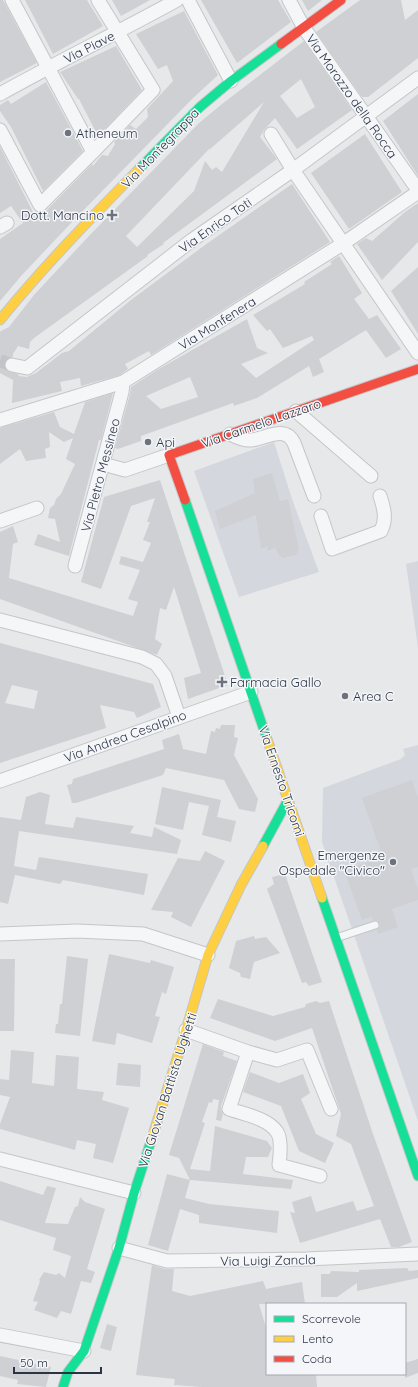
<svg xmlns="http://www.w3.org/2000/svg" width="418" height="1387" font-family="Quicksand,sans-serif">
	<rect width="100%" height="100%" fill="#e6e8ea"/>
	<path fill="#d4d7dd" d="M274,442L292,499L319,572L239,597L194,471Z
		M418,561V648L406,564Z
		M418,745V1121L322,842L323,788L401,759L405,755L403,749Z"/>
	<path fill="#ced0d3" fill-rule="evenodd" d="M0,0H3L37,63L0,82Z
		M25,0H87L103,26L53,54Z
		M112,0H150L121,16Z
		M201,0H278L291,22L237,63Z
		M302,0H322L308,11Z
		M360,0H401L405,20L418,10V58L368,97H362L316,32Z
		M184,11L218,75L192,99L72,222L22,275L0,301V239L23,223L11,206L0,213V147L36,218L41,213L46,211L92,164L93,166L102,155L108,156L115,144L114,142L130,125L136,129L148,117L147,109L173,81L167,65L158,69L136,34Z
		M304,41L352,110L297,149L275,118L264,130L260,137L277,159L163,243L164,244L147,255L148,256L34,338L30,342L29,349L18,346L13,354V357L9,358L6,360L4,364L5,368L7,371L18,374L19,376L27,377L36,373L62,353L69,351L131,300L205,245L292,184L330,242L151,355L149,351L125,364L128,369L120,375L81,386L80,378L60,382L62,391L12,403L13,380L0,373V332L1,331L9,327L34,295L88,237L199,123L222,104ZM301,79L315,107L297,118L280,96ZM264,102L222,172L216,167L212,170L205,161L194,191L137,247L126,236L210,148L209,150Z
		M116,46L142,90L98,136L79,99H78L60,72Z
		M46,82L83,151L43,191L11,127L0,111V105L8,100L11,104Z
		M418,94V176L383,121Z
		M365,134L402,192L349,229L311,173Z
		M418,203V242L382,280L357,244L366,238L372,241L405,212Z
		M339,256L362,293L354,299L369,319L377,315L401,349L386,358L366,330L319,359L324,372L313,377L309,366L257,398L234,406L233,403L141,436V441L118,449L115,448L130,394L131,387L157,370L247,319L257,348L268,353L241,364L256,378L314,340L312,336L283,348L270,329L267,331L253,315L305,284L304,282L332,264L330,262ZM190,377L198,397L161,409L146,396Z
		M418,267V334L391,291Z
		M113,393L101,440H99L69,556L34,545L38,534L60,542L55,519L48,518L50,508L54,505L56,499L61,494L75,464L66,459L73,438L64,442L49,432L50,447L45,449L46,458L26,461L20,449L0,464V428L54,412L60,427L74,434L85,402Z
		M272,473L280,501L288,499L299,549L296,555L283,558L279,555L275,548L267,551L268,546L261,549L256,515L220,529L215,511L255,493L253,479Z
		M160,480L228,685L188,699L184,678L201,673L174,587L166,610L160,608L155,639L162,644L157,655L0,599V532L13,526L18,542L13,544L9,578L133,616L138,602L128,599L140,570L119,564L121,556L143,562L151,543L143,540L150,522H147L155,498L131,506L101,589L81,582L104,497Z
		M0,643L153,684L161,707L137,718L134,712L100,705L106,728L0,763ZM12,685L38,691L34,709L5,703Z
		M221,725H235L234,737L238,738L234,755L258,799L255,812L239,809L224,780L166,768L163,775L76,803H72L67,785L72,784L73,779L164,749L162,740L179,734L183,749L206,754L211,731L215,732L216,728L220,729Z
		M412,780L418,798V867L411,869L418,889V900L392,909L398,927L378,934L377,930L380,926L378,921L373,920L372,916L362,920L344,870L383,857L362,798Z
		M162,787L221,800L217,817L236,821L231,842L202,835L209,806L189,802L183,830L155,824Z
		M40,792L50,795L45,824L73,828L76,817L134,826L130,833L152,837L154,827L181,840L177,854L19,831L14,866L36,870L39,857L148,874L144,895L63,880L60,884L15,875L8,904L0,902V817L21,820L26,797Z
		M205,851L225,861L191,927L171,917L173,912L151,910L178,858L200,861Z
		M285,874L322,982L309,986L306,982L302,983L267,889L274,884L272,877Z
		M254,936L255,939L266,937L280,953L254,962L250,979L241,977L240,973L229,968L236,941Z
		M109,954L150,963L151,960L174,967L166,994L162,992L155,1016L160,1017L152,1043L117,1033L115,1045L92,1041Z
		M67,956L88,959L80,1036L55,1033L56,1024H58L60,1004H62Z
		M0,959H15L14,1031H0Z
		M218,999L273,1016L305,1007L306,1004L316,1001L320,1003L329,1001L373,1134L412,1242L399,1247H391L380,1219L300,1243L290,1212L295,1213L292,1202L311,1196L316,1212L353,1201L357,1211L374,1206L351,1144L336,1136L341,1114L312,1028L275,1041L210,1018Z
		M203,1044L224,1052L223,1056L237,1061L221,1106V1110L223,1114L221,1121L216,1120L219,1100L213,1099L212,1103L209,1102L202,1122L205,1123L190,1169L210,1171L215,1126L267,1141L272,1148L268,1157H246L243,1174L293,1180L291,1189L282,1188L281,1187V1188L190,1180L179,1158L169,1155Z
		M11,1050L34,1052L32,1083L54,1086L56,1055L79,1057L77,1089L104,1092L102,1100L129,1108L113,1163L93,1158L96,1144L77,1140L75,1150L0,1129V1124L10,1097L0,1095V1079L9,1080Z
		M118,1063L141,1065L140,1087L116,1085Z
		M250,1072L279,1083L303,1074L310,1093L301,1099L316,1134L334,1143L325,1163L299,1151L281,1106L243,1092Z
		M167,1174L190,1180L185,1198L209,1204L279,1211L277,1233L199,1223V1215L180,1209L168,1251L148,1245Z
		M0,1181L43,1195L47,1186L56,1188L45,1223L68,1224L75,1207L78,1206L80,1197L85,1202L105,1209L87,1269L95,1272L91,1283L81,1281L71,1314L61,1311L57,1318L34,1310L38,1302L33,1301L40,1281L39,1280L44,1272L56,1275L59,1273L65,1278L71,1256L53,1250L56,1238L0,1220Z
		M152,1265L165,1269H174L172,1291L190,1296L263,1281L266,1289L302,1282L305,1304H259L267,1331V1374H316L317,1387H202L174,1385L175,1379L136,1375Z
		M407,1268L409,1271L418,1270V1278L357,1291V1283L337,1297H321V1274H330L331,1271L359,1272V1270Z
		M107,1324L117,1327L111,1351L100,1348Z
		M0,1356L51,1367L46,1387L17,1384L18,1380L0,1376Z
		M418,1359V1373L405,1378V1363Z"/>
	<g fill="none" stroke-linecap="round" stroke-linejoin="round">
		<path stroke="#c1c4c9" stroke-width="13" stroke-dasharray="13 6" stroke-linecap="butt" d="M0,361L12,365"/>
		<g stroke="#c4c6c8" stroke-width="9">
			<path id="lane" d="M336,938L375,925"/>
		</g>
		<g stroke="#c4c6c8" stroke-width="15">
			<path id="street" d="M12,0L93,152
				M188,0L231,81
				M289,0L304,28L418,190
				M0,94C59,61 119,32 177,0
				M0,130L40,205L93,152L153,90L98,0
				M271,134L293,170L418,353
				M0,227L7,223
				M12,365L27,368L192,240L293,170L418,78
				M296,411L371,476
				M0,420L123,382L344,243L418,192
				M230,434C236,437 244,441 251,440C265,439 285,424 294,443L314,496
				M103,464L125,470L169,455
				M321,516L332,549L381,531C387,519 384,508 380,496
				M0,521L37,508
				M75,566L122,392L123,382
				M0,620L142,657L156,664L165,676L179,717
				M0,781L251,692
				M0,934L77,931L143,934L208,955
				M186,1030L248,1052L277,1060L307,1050L331,1109
				M248,1052L229,1109C243,1114 268,1118 277,1132C282,1139 280,1157 279,1165L320,1176
				M0,1159L134,1193
				M119,1248L167,1261L306,1259L418,1254
				M0,1335L84,1351"/>
		</g>
		<g stroke="#c4c6c8" stroke-width="11">
			<path id="fast" d="M139,169L200,107L231,81L281,44
				M185,500L267,739
				M263,846L288,800
				M322,898L418,1176
				M63,1387L68,1372L84,1351L119,1248L134,1193L151,1141"/>
		</g>
		<g stroke="#c4c6c8" stroke-width="11">
			<path id="slow" d="M0,320C43,267 91,218 139,169
				M267,739L322,898
				M151,1141L186,1030L208,955L241,885L263,846"/>
		</g>
		<g stroke="#c4c6c8" stroke-width="11">
			<path id="jam" d="M281,44L341,0
				M185,500L169,455L418,369"/>
		</g>
		<use href="#lane" stroke="#f5f6f7" stroke-width="7"/>
		<use href="#street" stroke="#f5f6f7" stroke-width="13"/>
		<use href="#fast" stroke="#16e098" stroke-width="9"/>
		<use href="#slow" stroke="#ffcf43" stroke-width="9"/>
		<use href="#jam" stroke="#f24e42" stroke-width="9"/>
	</g>
	<g fill="#6c737f" stroke="#f4f6f9" stroke-width="1.5">
		<circle cx="68" cy="133" r="4"/>
		<path d="M110 209h4v4h4v4h-4v4h-4v-4h-4v-4h4z"/>
		<circle cx="148" cy="442" r="4"/>
		<path d="M220 676h4v4h4v4h-4v4h-4v-4h-4v-4h4z"/>
		<circle cx="345" cy="696" r="4"/>
		<circle cx="393" cy="862" r="4"/>
	</g>
	<g text-anchor="middle" dominant-baseline="central" stroke-width="3" stroke-linejoin="round" paint-order="stroke">
		<g font-size="13" fill="#2b3445" stroke="#f4f6f9">
			<text transform="translate(89 47) rotate(-27)">Via Piave</text>
			<text transform="translate(352 96) rotate(55)">Via Morozzo della Rocca</text>
			<text transform="translate(160 148) rotate(-46)">Via Montegrappa</text>
			<text transform="translate(215 225) rotate(-35)">Via Enrico Toti</text>
			<text transform="translate(217 323) rotate(-32)">Via Monfenera</text>
			<text transform="translate(261 423) rotate(-19)">Via Carmelo Lazzaro</text>
			<text transform="translate(100 475) rotate(-75)">Via Pietro Messineo</text>
			<text transform="translate(125 736) rotate(-20)">Via Andrea Cesalpino</text>
			<text transform="translate(282 781) rotate(71)">Via Ernesto Tricomi</text>
			<text transform="translate(167 1090) rotate(-72)">Via Giovan Battista Ughetti</text>
			<text transform="translate(268 1260) rotate(-1)">Via Luigi Zancla</text>
		</g>
		<g font-size="13" fill="#2b3445" stroke="#f4f6f9" text-anchor="start">
			<text x="76" y="133">Atheneum</text>
			<text x="104" y="215" text-anchor="end">Dott. Mancino</text>
			<text x="156" y="442">Api</text>
			<text x="230" y="682">Farmacia Gallo</text>
			<text x="353" y="696">Area C</text>
			<text x="385" y="855" text-anchor="end">Emergenze<tspan x="385" dy="15">Ospedale "Civico"</tspan></text>
		</g>
	</g>
	<rect x="266" y="1303" width="140" height="72" fill="#f4f6f9" stroke="#a4a8b1"/>
	<rect x="274" y="1316" width="20" height="6" fill="#16e098" stroke="#a4a8b1"/>
	<text x="302" y="1323" font-size="12" fill="#2b3445">Scorrevole</text>
	<rect x="274" y="1336" width="20" height="6" fill="#ffcf43" stroke="#a4a8b1"/>
	<text x="302" y="1343" font-size="12" fill="#2b3445">Lento</text>
	<rect x="274" y="1356" width="20" height="6" fill="#f24e42" stroke="#a4a8b1"/>
	<text x="302" y="1363" font-size="12" fill="#2b3445">Coda</text>
	<path d="M14 1367v6h87v-6" fill="none" stroke="#2b3445" stroke-width="2"/>
	<text x="20" y="1367" font-size="12" fill="#2b3445" stroke="#f4f6f9" stroke-width="3" paint-order="stroke">50 m</text>
</svg>
